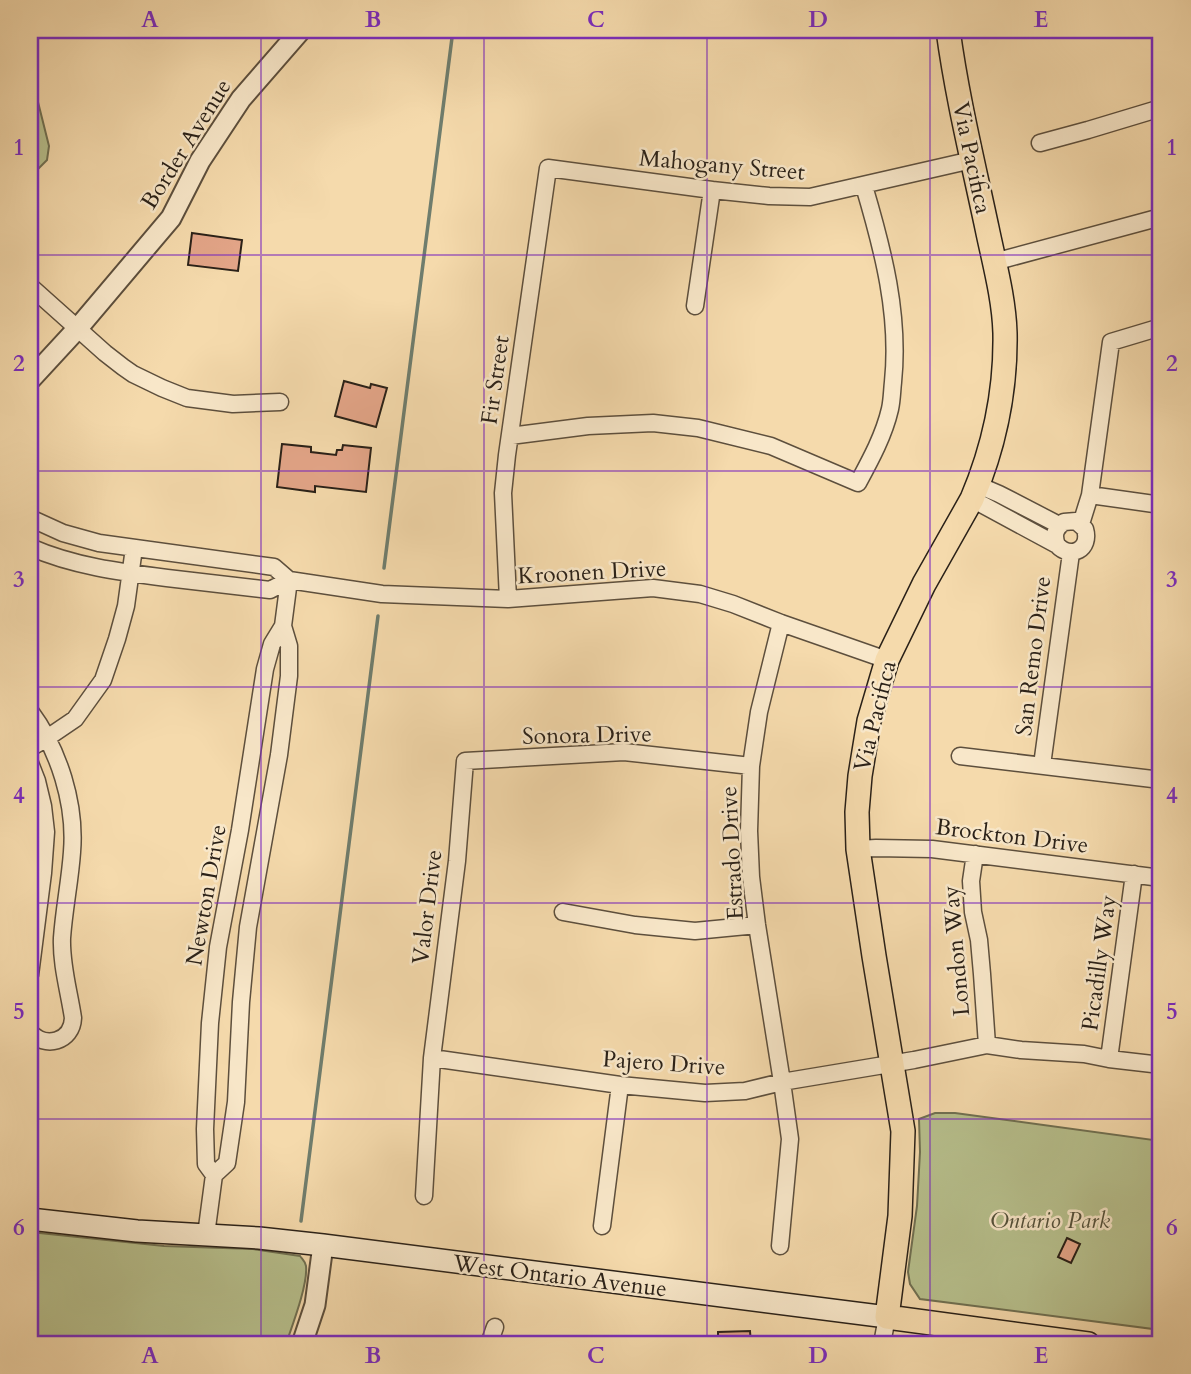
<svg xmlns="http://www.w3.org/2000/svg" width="1191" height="1374" font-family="Cardo,serif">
	<rect width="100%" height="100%" fill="#f5daac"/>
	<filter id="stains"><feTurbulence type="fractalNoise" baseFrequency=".00286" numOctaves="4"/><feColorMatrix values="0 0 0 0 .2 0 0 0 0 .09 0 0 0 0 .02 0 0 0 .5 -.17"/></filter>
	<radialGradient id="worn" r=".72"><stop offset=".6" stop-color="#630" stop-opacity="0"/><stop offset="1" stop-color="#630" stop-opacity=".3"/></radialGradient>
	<path fill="#b7c08d" stroke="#707052" stroke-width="2" d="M30,52L34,86L49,146L47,160L31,176Z
		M935,1113H955L1161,1141V1330L920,1299L910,1284L908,1272L917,1206L920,1152L919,1119Z
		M30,1232L164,1246L253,1249L300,1256C303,1260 305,1261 306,1266C308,1285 292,1326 286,1344H30Z"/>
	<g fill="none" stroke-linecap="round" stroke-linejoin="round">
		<path stroke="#6f7d6d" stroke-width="3.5" d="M384,568L453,30
			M301,1221L378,616"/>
	</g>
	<path fill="#e3a588" stroke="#2a2118" stroke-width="2" d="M192,233L242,240L238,271L188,265Z
		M344,381L370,388L371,384L387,388L376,427L335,416Z
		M282,444L311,447V452L336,455L337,450H342L343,445L371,448L366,492L315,486V492L277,487Z
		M1067,1238L1080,1244L1071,1263L1058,1257Z
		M750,1331L751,1344H718V1332Z"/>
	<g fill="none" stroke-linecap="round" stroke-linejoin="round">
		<g stroke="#5d4f3d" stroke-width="19">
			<path id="minor" d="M1040,143L1088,130L1161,108
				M994,262L1161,217
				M30,286L105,353L123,367L133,374L162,388L187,398L233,404L280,402
				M695,306L712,190
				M510,436L588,426L653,423L698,428L771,446L858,483C871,459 884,435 890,409C892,400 892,391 893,382C900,315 883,250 864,186
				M978,485L999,494L1059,525
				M1090,495L1161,505
				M972,499L1057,545C1071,560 1091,549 1085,529L1076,521L1064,522C1055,528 1053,535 1057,545
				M30,518L63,533L99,543L274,567L289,580L382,594L508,599L653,588L700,594L733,604L781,623L887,660
				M1081,524L1090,495L1111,342L1161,327
				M30,547C73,566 120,572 167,578C201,582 235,586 270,590L289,580
				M508,599L503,493L507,455L548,168L712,190L769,196L810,197L972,160
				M30,711C59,750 76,804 72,852C70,881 64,909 62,938C61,965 69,991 73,1018C72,1042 45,1049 30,1032
				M30,748L47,738L75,719L103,680L117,639L126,606L134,548
				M960,756L1161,780
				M30,763L37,781L43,806L46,832L43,873L30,975
				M1042,765L1071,553
				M858,849L876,848L932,849L1161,878
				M975,854L971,881L973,912L979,940L982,974L987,1045
				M563,912L635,925L695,931L757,925
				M432,1058L620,1085L705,1093L745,1091L782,1082L914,1060L987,1045L1021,1050L1084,1054L1109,1059L1161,1065
				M1109,1059L1134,874
				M214,1175L206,1164L205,1129L210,1023L218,947L240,830L265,669L272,644L283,626
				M424,1196L432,1058L457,861L465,761L624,752L751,766
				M602,1226L620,1085
				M206,1235L214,1175L227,1163L236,1102L241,1002L248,927L279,755L289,676V646L283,626L289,580
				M780,1246L790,1139L782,1082L757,925L751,877L749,831L751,766L759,712L781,623
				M489,1344L495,1327
				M882,1344L887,1317"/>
		</g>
		<g stroke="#5d4f3d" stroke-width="23">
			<path id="tertiary" d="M30,380L78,328L171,218L200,161L241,99L301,30
				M302,1344L315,1305L323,1245"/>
		</g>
		<g stroke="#2a2118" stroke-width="24">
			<path id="secondary" d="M30,1219L137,1231L259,1238L323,1245L887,1317"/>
		</g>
		<g stroke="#2a2118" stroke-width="26">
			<path id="primary" d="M948,30C957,97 973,162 987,228C994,262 1004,298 1005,333C1006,389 994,447 972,499L924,584L887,660L869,721L860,776L857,812L858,849L874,956L903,1131L900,1216L887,1317L1088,1344"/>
		</g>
		<use href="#minor" stroke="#f8e7c9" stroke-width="16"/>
		<use href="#tertiary" stroke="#f8e7c9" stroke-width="19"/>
		<use href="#secondary" stroke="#f8e7c9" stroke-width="21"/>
		<use href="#primary" stroke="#f5daac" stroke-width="23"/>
	</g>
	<path fill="none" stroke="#7b2cbf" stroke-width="2" stroke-opacity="0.55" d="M261,30V1344M484,30V1344M707,30V1344M930,30V1344M30,255H1161M30,471H1161M30,687H1161M30,903H1161M30,1119H1161"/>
	<g text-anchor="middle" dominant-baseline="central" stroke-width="5" stroke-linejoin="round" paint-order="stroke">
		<g font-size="23" fill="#2a2118" stroke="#f8e7c9">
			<text transform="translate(186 144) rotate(-58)">Border Avenue</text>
			<text transform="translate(972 158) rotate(78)">Via Pacifica</text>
			<text transform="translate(722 165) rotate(5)">Mahogany Street</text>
			<text transform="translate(495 380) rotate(-82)">Fir Street</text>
			<text transform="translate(592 572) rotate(-3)">Kroonen Drive</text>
			<text transform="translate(1033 656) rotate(-83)">San Remo Drive</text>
			<text transform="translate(875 716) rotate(-76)">Via Pacifica</text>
			<text transform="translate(587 735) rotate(-1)">Sonora Drive</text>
			<text transform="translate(1012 836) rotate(7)">Brockton Drive</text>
			<text transform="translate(732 853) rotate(-93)">Estrado Drive</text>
			<text transform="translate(206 895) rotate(-80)">Newton Drive</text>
			<text transform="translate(427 907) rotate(-83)">Valor Drive</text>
			<text transform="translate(956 951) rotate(-95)">London Way</text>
			<text transform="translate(1099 963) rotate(-82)">Picadilly Way</text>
			<text transform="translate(664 1063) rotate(4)">Pajero Drive</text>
			<text transform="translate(560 1276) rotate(7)">West Ontario Avenue</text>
		</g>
		<g font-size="23" font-style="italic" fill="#54513b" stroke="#f8e7c9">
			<text x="1050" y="1220">Ontario Park</text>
		</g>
	</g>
	<rect width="1191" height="1374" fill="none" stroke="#f5daac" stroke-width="77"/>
	<rect x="38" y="38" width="1114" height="1298" fill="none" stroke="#7b2cbf" stroke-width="2.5"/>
	<g font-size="23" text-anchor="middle" font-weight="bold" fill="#7b2cbf">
		<text x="150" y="27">A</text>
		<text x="373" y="27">B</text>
		<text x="596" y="27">C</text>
		<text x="818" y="27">D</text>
		<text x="1041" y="27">E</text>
		<text x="19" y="155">1</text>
		<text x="1172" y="155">1</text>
		<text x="19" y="371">2</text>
		<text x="1172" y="371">2</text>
		<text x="19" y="587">3</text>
		<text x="1172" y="587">3</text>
		<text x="19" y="803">4</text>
		<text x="1172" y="803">4</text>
		<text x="19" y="1019">5</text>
		<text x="1172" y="1019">5</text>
		<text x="19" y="1235">6</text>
		<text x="1172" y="1235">6</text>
		<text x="150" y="1363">A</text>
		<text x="373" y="1363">B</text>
		<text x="596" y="1363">C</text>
		<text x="818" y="1363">D</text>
		<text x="1041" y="1363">E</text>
	</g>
	<rect width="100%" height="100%" filter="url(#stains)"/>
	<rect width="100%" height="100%" fill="url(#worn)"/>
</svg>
